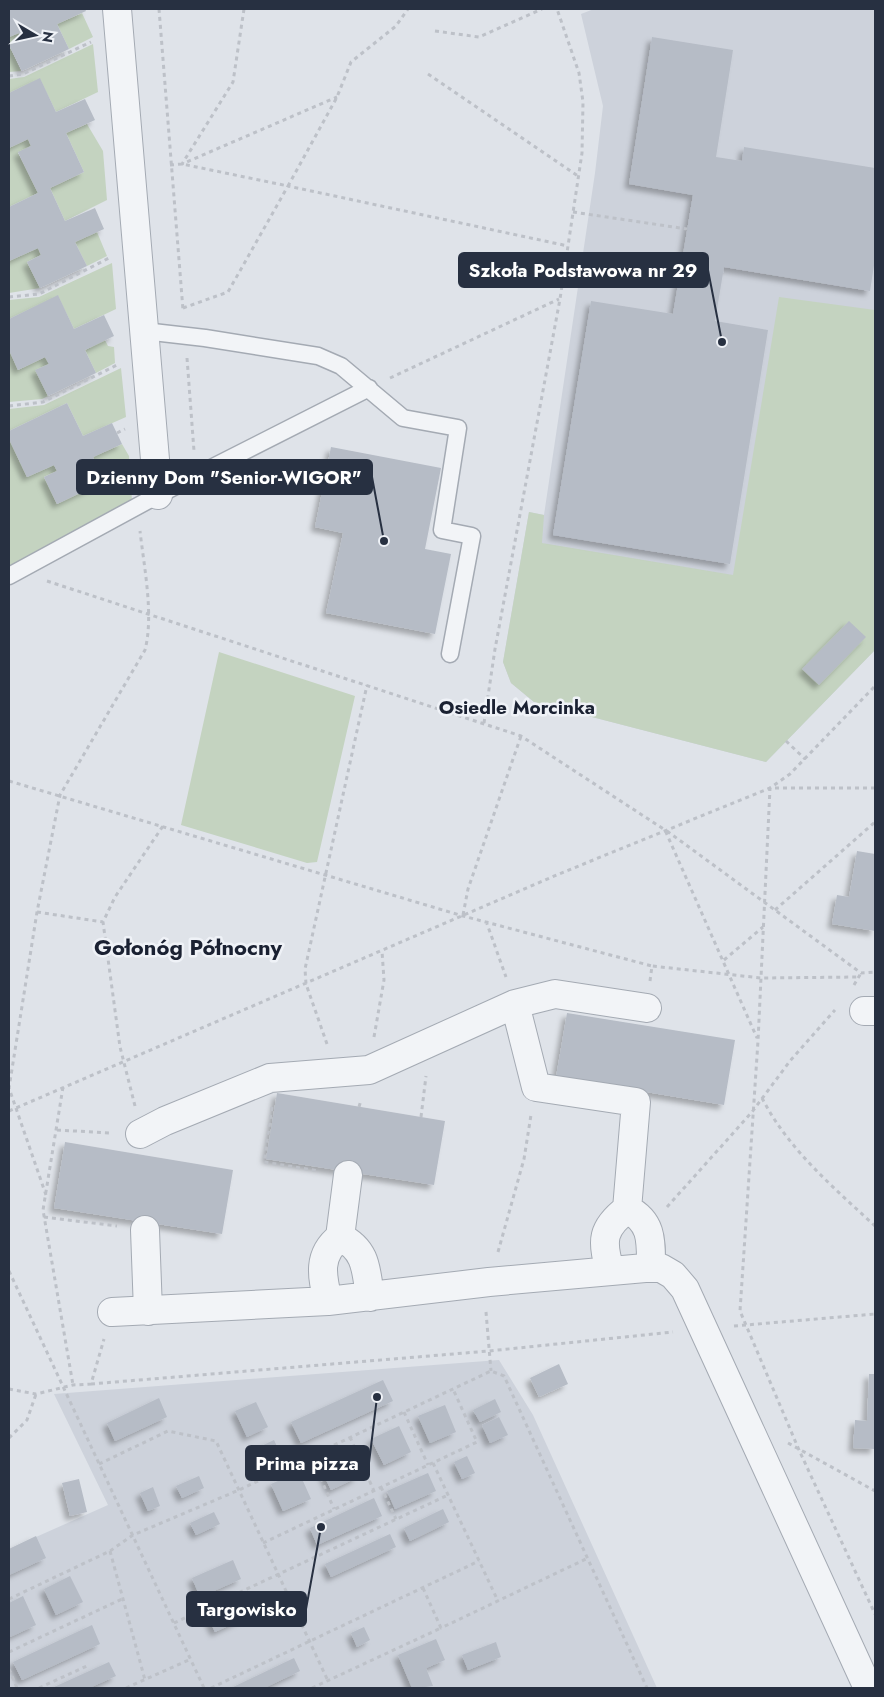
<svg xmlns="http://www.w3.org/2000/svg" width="884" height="1697" font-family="Jost,sans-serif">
	<defs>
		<filter id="shadow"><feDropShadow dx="-4.5" dy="4.5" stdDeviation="2.5" flood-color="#0004"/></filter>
	</defs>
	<rect width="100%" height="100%" fill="#dfe3e9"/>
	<path fill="#cdd2db" d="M594,9H875V650L766,762L534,702L511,683L503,662L529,512L544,515L595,173L603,106L581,14Z
		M499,1360L533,1415L657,1688H9V1549L108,1505L54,1394Z"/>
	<path fill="#c4d3c0" d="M82,13L93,37L69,49L57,24Z
		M19,33L22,39L9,45L21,71L9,72V37Z
		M93,44L98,92L56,112L40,79L9,93V79L24,77Z
		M87,124L103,151L107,200L65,221L50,188L84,172L66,133Z
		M28,139L31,146L18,153L38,193L9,207V148Z
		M97,232L107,256L87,266L75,242Z
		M38,248L41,255L27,262L40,288L9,293V261Z
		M112,263L116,309L74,329L58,296L9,319V300L39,297Z
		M779,297L875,310V650L766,762L534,702L511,683L503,662L529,512L544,515L542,543L733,575Z
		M105,340L108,346L114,347L115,363L96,373L85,350Z
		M9,350L18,370L45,357L49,364L36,370L48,396L42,399L9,402Z
		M121,368L126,417L83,436L67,403L9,431V409L44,405Z
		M9,439L27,477L54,465L57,471L44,477L57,504L105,481L93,457L122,444L129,456L132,501L9,568Z
		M219,652L355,696L317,862L307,863L181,825Z"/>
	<path fill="#b6bcc6" filter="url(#shadow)" d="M9,9H85L86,11L57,24L69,49L22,71L9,45L22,39L19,33L9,37Z
		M652,37L733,50L716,157L742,161L744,147L875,168V259L870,291L724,267L715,321L768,330L730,564L553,535L591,301L673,314L693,195L629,184Z
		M40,78L56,112L85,99L95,120L66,133L84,172L50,188L65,221L95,208L104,229L75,242L87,266L40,288L27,262L41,255L38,248L9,261V207L38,193L18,152L31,146L28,139L9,148V93Z
		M58,295L74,329L104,315L114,336L85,350L96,373L48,396L35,370L49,364L45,357L18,370L9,350V319Z
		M67,403L83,436L112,423L122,444L93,457L105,481L57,504L44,477L57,471L54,465L27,477L9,439V431Z
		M331,447L441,468L425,549L451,554L435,634L326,613L343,533L315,527Z
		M849,621L866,637L819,685L802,669Z
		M857,851L875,854V931L832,924L837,895L849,897Z
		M567,1013L735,1040L724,1105L556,1077Z
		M277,1093L445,1121L434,1185L266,1159Z
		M65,1142L233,1170L222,1234L54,1208Z
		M559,1364L568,1384L539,1397L530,1378Z
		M869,1374H875V1449L853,1448L855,1420L867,1421Z
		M383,1380L393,1401L301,1443L291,1422Z
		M159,1398L167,1417L115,1441L107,1423Z
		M495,1399L501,1412L480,1422L473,1410Z
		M256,1402L268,1427L247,1437L235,1411Z
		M445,1405L456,1432L430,1443L418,1416Z
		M499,1417L508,1435L490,1443L482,1425Z
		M399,1426L411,1452L384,1465L371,1439Z
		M274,1440L280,1453L258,1463L253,1450Z
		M345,1450L358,1477L331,1490L318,1463Z
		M467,1456L475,1473L462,1479L454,1462Z
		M299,1472L311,1499L283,1511L271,1484Z
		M428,1473L436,1491L395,1509L387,1491Z
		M199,1476L204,1488L182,1498L176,1486Z
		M79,1479L87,1512L70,1516L62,1483Z
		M153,1487L160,1506L148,1511L140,1493Z
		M374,1498L382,1516L317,1545L310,1528Z
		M443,1509L449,1522L410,1541L404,1528Z
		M214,1512L220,1524L196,1535L190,1523Z
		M390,1534L396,1547L331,1577L325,1564Z
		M36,1536L46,1558L9,1575V1549Z
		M233,1560L241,1579L200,1597L192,1578Z
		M70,1576L83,1602L56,1615L44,1589Z
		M262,1592L268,1607L215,1632L208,1617Z
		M23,1596L36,1625L10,1637L9,1603Z
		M92,1625L100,1644L22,1680L13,1662Z
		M364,1627L370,1640L357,1647L351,1633Z
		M436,1639L445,1660L426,1668L433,1686L412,1688L398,1655Z
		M496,1642L501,1657L468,1670L462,1655Z
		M294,1658L300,1671L264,1688H231Z
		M109,1662L116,1676L89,1688H52Z"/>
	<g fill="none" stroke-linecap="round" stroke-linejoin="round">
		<g stroke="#a4aab3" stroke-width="19">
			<path id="service" d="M144,331L205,338L318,356L341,366L403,418L458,428L442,530L472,536L450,654
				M9,576L158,495L369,388"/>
		</g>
		<g stroke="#a4aab3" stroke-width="30">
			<path id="minor" d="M117,9L158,495
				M515,1004L536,1087L636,1102L627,1209C653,1222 651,1242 651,1268
				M864,1011H875
				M140,1134L165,1121L270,1078L369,1070L515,1004L555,994L647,1008
				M348,1175L340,1237C367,1250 366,1270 370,1297
				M145,1230L148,1311
				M610,1270C601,1241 602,1228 627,1209
				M328,1301C322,1276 317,1255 340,1237
				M112,1312L328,1301L489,1282L645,1268H661L673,1275L685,1289L868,1688"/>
		</g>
		<path stroke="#bdc1c8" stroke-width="3" stroke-dasharray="4 4" stroke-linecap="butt" d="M159,9L183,310
			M244,9L233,82L182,164L337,97
			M435,31L479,37L542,9
			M428,74L578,176
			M9,76L23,74L91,42
			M170,165L182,164L288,186L337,97L351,62L396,26L408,9
			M573,212L687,229
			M9,297L39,294L109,258
			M183,308L228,292L288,186L568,246
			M187,358L194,451
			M390,378L559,299
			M9,406L43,402L119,364
			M117,433L125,429
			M47,581L521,736L665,830L757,1038
			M484,723L495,649L560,299L582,153L583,102L579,73L557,9
			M786,741L805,759
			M9,781L463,916L652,966
			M875,788H770L758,1041L740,1311L799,1450L875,1614
			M667,831L861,973L875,972
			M775,910L875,822
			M37,912L103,922
			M463,915L468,889L521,736
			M486,921L506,977
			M724,960L763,927
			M650,981L652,966L761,978L857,977
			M854,985L861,973
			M374,1037L384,980L382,951
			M327,1044L306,984L305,969L367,685
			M63,1087L43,1210L73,1385
			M762,1098C788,1149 833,1187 875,1226
			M135,1106L120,1047L103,922L115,897L163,826
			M272,1107L264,1162L319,1171
			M359,1107L361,1100
			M9,1111L559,874L770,788L790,774L875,686
			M421,1117L426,1076
			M57,1130L111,1133
			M46,1195L9,1088L37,912L60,795L145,650C154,615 144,567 140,531
			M667,1207L752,1112L790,1061L835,1010
			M44,1217L117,1226
			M498,1252L524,1159L531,1115
			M9,1271L204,1688
			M486,1312L491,1371
			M734,1326L875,1314
			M91,1384L489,1351L673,1332
			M9,1389L36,1394L73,1385L91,1384L104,1339
			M404,1412L428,1465
			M350,1437L374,1491
			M9,1438L27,1420L36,1394
			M788,1443L875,1491
			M311,1456L334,1509
			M433,1463L498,1601
			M99,1464L168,1431L216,1441L328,1681
			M381,1487L396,1519
			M263,1543L477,1442L453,1389
			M110,1551L145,1680
			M423,1588L441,1628L588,1558
			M9,1599L110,1551L133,1535L239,1490L491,1371L504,1376L647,1688
			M174,1623L448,1495
			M9,1652L122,1599
			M9,1669L17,1688
			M39,1688L89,1665
			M126,1688L191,1659
			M211,1688L479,1561
			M312,1688L441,1628"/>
		<use href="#service" stroke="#f2f4f7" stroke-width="16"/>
		<use href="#minor" stroke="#f2f4f7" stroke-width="28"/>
	</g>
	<g text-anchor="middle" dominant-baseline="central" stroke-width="5" stroke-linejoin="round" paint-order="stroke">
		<g font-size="19" font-weight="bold" fill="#1a2132" stroke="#eff2f7">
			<text x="517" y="707">Osiedle Morcinka</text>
		</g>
		<g font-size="22" font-weight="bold" fill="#1a2132" stroke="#eff2f7">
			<text x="188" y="947">Gołonóg Północny</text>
		</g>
	</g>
	<path fill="none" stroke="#273041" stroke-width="2" d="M722 342L708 270M384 541L372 477M377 1397L369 1463M321 1527L306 1609"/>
	<g fill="#273041" stroke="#eff2f7" stroke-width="2">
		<circle cx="722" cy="342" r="5"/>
		<circle cx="384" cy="541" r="5"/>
		<circle cx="377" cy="1397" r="5"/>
		<circle cx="321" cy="1527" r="5"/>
	</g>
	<g fill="#273041" stroke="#273041" stroke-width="2">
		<rect x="459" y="253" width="249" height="34" rx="5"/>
		<rect x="77" y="460" width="295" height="34" rx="5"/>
		<rect x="246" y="1446" width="123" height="34" rx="5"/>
		<rect x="187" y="1592" width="119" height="34" rx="5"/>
	</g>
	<g font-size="19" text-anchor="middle" font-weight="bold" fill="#fff">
		<text x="583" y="277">Szkoła Podstawowa nr 29</text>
		<text x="224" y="484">Dzienny Dom "Senior-WIGOR"</text>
		<text x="307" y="1470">Prima pizza</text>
		<text x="247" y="1616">Targowisko</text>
	</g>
	<rect width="884" height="1697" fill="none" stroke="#273041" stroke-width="20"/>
	<g transform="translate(35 35) rotate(99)" stroke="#eff2f7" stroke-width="4" paint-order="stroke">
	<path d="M0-4L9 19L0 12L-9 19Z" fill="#273041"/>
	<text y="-8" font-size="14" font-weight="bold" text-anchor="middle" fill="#273041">N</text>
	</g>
</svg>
